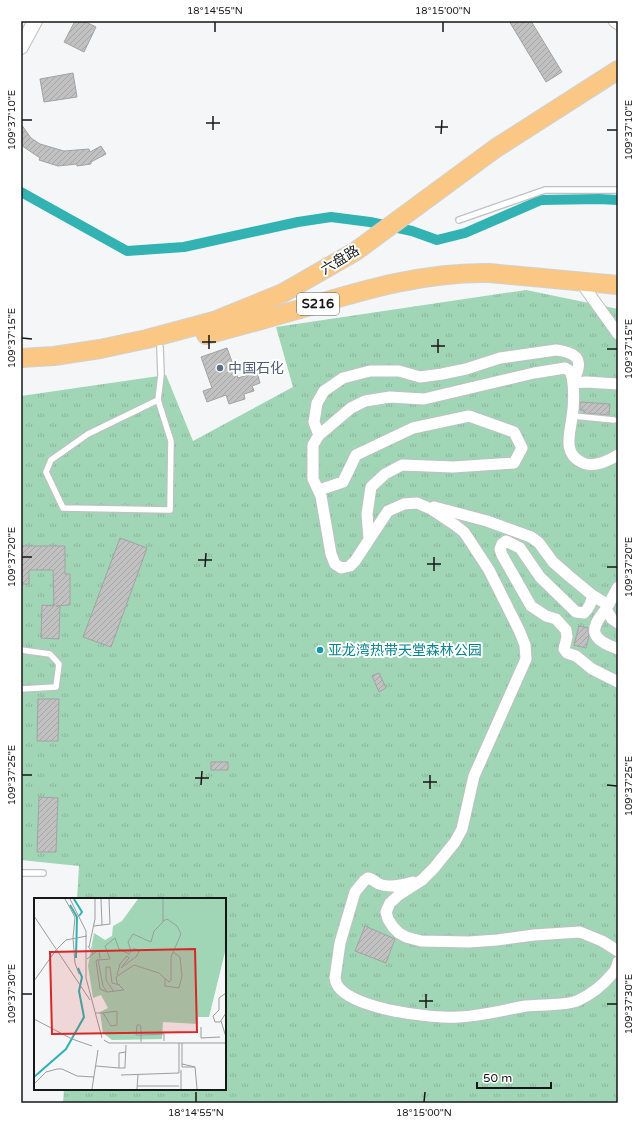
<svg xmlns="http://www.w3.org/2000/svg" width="639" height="1124" font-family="'Varela Round','Noto Sans SC',sans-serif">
	<defs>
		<pattern id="park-tufts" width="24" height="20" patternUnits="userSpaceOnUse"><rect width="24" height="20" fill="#a0d5b6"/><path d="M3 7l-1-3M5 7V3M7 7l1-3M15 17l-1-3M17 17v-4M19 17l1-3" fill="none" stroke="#89b69c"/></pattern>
		<pattern id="building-hatch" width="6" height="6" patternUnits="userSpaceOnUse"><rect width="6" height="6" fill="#c2c1c2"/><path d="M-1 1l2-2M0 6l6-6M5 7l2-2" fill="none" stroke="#a6a5a6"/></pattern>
	</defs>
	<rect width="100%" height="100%" fill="#f4f6f7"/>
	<path fill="url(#park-tufts)" d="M526,290L618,309V1103H63L64,1089H225V899H77L79,866L21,860V396L166,375L193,441L293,387L276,327Z"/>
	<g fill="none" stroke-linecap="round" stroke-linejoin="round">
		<path stroke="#32b2b2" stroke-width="10" d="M21,192L127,251L184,247L298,222L331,217L370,222L412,231L437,240L465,233L541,200L599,199L618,200"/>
	</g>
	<path fill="url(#building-hatch)" stroke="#a3a2a3" d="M75,21H84L96,27L84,52L64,42Z
		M509,21H531L562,72L546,82Z
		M73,73L77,97L44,102L40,79Z
		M21,124L31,138L40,144L64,151L89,149L90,152L101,146L106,154L91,162V164L77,166V164L58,166L39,160L40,158L21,145Z
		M227,348L238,378L257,372L260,383L252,386L254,391L244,394L245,399L229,404L226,395L207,402L203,391L212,388L201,357Z
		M580,402L610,404L609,415L584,413V410H580Z
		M120,538L147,548L111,647L83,637Z
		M21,546H65V574H70V605L56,606H60L59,639L41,638L42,605L54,606L53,570H29V584H21Z
		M579,626L588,628L589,636L586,648L574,645Z
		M379,673L386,688L379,692L372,676Z
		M38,699H59L58,741H37Z
		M211,762H228V770H211Z
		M39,797L58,798L56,852H37Z
		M365,926L395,939L386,963L355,951Z"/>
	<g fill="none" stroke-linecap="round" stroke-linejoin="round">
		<g stroke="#bfc1c2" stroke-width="8">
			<path id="service" d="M459,220L545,190H618
				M158,400L171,441L170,510L63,508L46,472L51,460L88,434L158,400L161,375L160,347
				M573,416L614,420
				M21,650L50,654L59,664L56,687L21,689
				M21,873H43"/>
		</g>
		<g stroke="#bfc1c2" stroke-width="13">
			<path id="minor" d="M614,21L618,24
				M580,281L618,334
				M573,383L586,382L618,384
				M319,435L314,422L317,403L324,391L343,378L370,371H399L420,377L442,374L466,369L500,358L556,350C579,353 584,361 573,381
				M618,455C608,461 594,468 583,463C562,454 570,434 572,417C574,406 575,381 570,371L565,368L534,373L424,399L390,397L365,401L351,408L319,435L313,445V479L321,496L331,554L335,564L341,568L350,566L355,561L388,511L404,504L417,503L431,509L455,525L464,532L474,547L489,570L519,630L525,645L526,659L474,776L462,829L455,842L434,868L422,880L400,894L390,903L386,912L388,919L393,927L399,933L406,937L421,941L469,942L497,940L534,935L580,932L602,941L618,951
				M319,490L343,482L356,455L413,428L469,416L514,432L522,448L514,463L453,467L402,465L385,474L371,487L367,514L369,539
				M434,507L487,521L531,537L539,543L553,562L569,576L592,595L608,605
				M618,587L606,609L612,619L618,623
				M592,595C592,603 589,608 584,613L576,612L540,577L520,548L506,541L502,544L500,549L502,555L531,606L546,616L556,619L566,630L567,637L564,649L567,653L576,656L592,669L618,682
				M606,609C588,631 591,639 618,649
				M413,882C403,885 389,888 379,884C375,882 373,879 368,878L364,881L355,892L340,943L335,978C337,1009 435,1019 459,1017C482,1016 503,1010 526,1006C538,1005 568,1005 577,1001C590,995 604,984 613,973C616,970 617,966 618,962"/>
		</g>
		<g stroke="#bfc1c2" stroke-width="16">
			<path id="tertiary" d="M21,47L35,21"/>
		</g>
		<g stroke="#d0d1d1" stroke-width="20">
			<path id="primary" d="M206,335C240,326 273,317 307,307C367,289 425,272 489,273L618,285
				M21,358L54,356L100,349L147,339L214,321L283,293L356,251L496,148L618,70"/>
		</g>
		<use href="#service" stroke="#fff" stroke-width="5.5"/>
		<use href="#minor" stroke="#fff" stroke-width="11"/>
		<use href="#tertiary" stroke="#fff" stroke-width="14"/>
		<use href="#primary" stroke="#fac884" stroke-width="18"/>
	</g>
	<path fill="none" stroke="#161717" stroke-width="1.5" d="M215,32V22M443,32V22M22,120H32M206,123H220M435,127H448M213,130V116M607,130H617M441,134L442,120M22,338L32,339M202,342H216M431,346H445M209,349V335M607,349H617M438,353V339M22,557H32M198,560H212M427,564H441M205,567L206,553M607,567H617M434,571V557M22,775H32M195,778H209M423,782H437M201,785L202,771M607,785L617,786M430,789V775M22,994H32M419,1001H433M607,1004H617M426,1008V994M196,1102V1092M424,1102L425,1092"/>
	<circle fill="#5c6f8a" stroke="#fff" stroke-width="1.5" cx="220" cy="368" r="4"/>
	<circle fill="#0f9aa8" stroke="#fff" stroke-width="1.5" cx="320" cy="650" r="4"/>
	<g text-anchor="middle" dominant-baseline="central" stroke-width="4" stroke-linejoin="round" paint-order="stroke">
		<rect fill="#fff" stroke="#5c5d5d" stroke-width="1" x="297" y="293" width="42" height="22" rx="3"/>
		<g font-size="13" font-weight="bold" fill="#161717">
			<text x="318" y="304">S216</text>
		</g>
		<g font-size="14" fill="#161717" stroke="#fff">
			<text transform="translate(340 260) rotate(-31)">六盘路</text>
		</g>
		<g font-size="14" fill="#4e5e75" stroke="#fff" text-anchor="start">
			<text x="228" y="368">中国石化</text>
		</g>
		<g font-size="14" fill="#0d838f" stroke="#fff" text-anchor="start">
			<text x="328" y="650">亚龙湾热带天堂森林公园</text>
		</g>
	</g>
	<g transform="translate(34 898)">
		<rect width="192" height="192" fill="#f4f6f7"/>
		<path d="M104,1H192V50L175,119H164V126L129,124L128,141L78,142L69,135L66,114L74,110L67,97L59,100L54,68L60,35L71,42L78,38L79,28L88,23Z" fill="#a0d5b6"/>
		<path fill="none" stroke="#32b2b2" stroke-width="2" d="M40,1L48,14L45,18M36,7L43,19L42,60M0,179L32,151L50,119L45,93L48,79L44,70"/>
		<path fill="none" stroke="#9b9d9d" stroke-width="1" d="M31,1L41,19L39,40L41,65L45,76M36,1L52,33V80L68,140M0,18L56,102M129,23L133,21L143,28L147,36L137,59V82L135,84L125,75L100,67L82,79L83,85L90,92L73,94L69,88L64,62L76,61L71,48L81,40L85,51L95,56L97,53L94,44L99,36L117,44L120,33L129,24V1M68,27L76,26L75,1M60,28L68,27L67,1M55,49L61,21V1M22,52L32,42L53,38M59,56L65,52L66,61M93,58L95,60L87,70L103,58L105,53L99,50M53,61L59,56L54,48M64,61L62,63L66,91L73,94M83,77L86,66L93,58M131,81V88L145,90L148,78L146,59L139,54M0,83L22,52M80,94L72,82V69H76L78,85L86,87M192,95L185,100V112L179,118L181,124H186L192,115M62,115H69L77,128L83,127V113L69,115M0,121L38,141L58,148M187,123L192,139M167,129V140L186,139M70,142L75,145H192M107,144V130L106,127H103L102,137H107L130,136V143M148,145V169H161L148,166M92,154L85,155V170H91V168L92,147M62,168L85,170M161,169L163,191M147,172V191M87,177L145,175V145M0,186L12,174L23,171H28L43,178L60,179M103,188H145M58,191L64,152M103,191L104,177"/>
		<path fill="#d62828" fill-opacity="0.15" stroke="#d62828" stroke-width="2" d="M161,51L163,134L18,136L16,54Z"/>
		<rect width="192" height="192" fill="none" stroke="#161717" stroke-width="2"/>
	</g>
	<rect width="639" height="1124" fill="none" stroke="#ffffff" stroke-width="44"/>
	<path d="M477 1082v6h74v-6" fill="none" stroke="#161717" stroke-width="2"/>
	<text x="483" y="1082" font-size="12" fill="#161717" stroke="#ffffff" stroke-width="3" paint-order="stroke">50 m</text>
	<rect x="22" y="22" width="595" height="1080" fill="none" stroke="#161717" stroke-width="1.5"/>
	<g font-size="10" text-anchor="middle" fill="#161717">
		<text x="215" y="14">18°14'55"N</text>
		<text x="443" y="14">18°15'00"N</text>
		<text transform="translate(11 120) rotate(-90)" y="4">109°37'10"E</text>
		<text transform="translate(628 130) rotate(-90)" y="4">109°37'10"E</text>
		<text transform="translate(11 338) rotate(-90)" y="4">109°37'15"E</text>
		<text transform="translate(628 349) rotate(-90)" y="4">109°37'15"E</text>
		<text transform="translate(11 557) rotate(-90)" y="4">109°37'20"E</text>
		<text transform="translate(628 567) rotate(-90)" y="4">109°37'20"E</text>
		<text transform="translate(11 775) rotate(-90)" y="4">109°37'25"E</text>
		<text transform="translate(628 786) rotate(-90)" y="4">109°37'25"E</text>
		<text transform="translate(11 994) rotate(-90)" y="4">109°37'30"E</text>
		<text transform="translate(628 1004) rotate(-90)" y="4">109°37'30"E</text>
		<text x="196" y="1116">18°14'55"N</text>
		<text x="424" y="1116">18°15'00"N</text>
	</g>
</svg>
